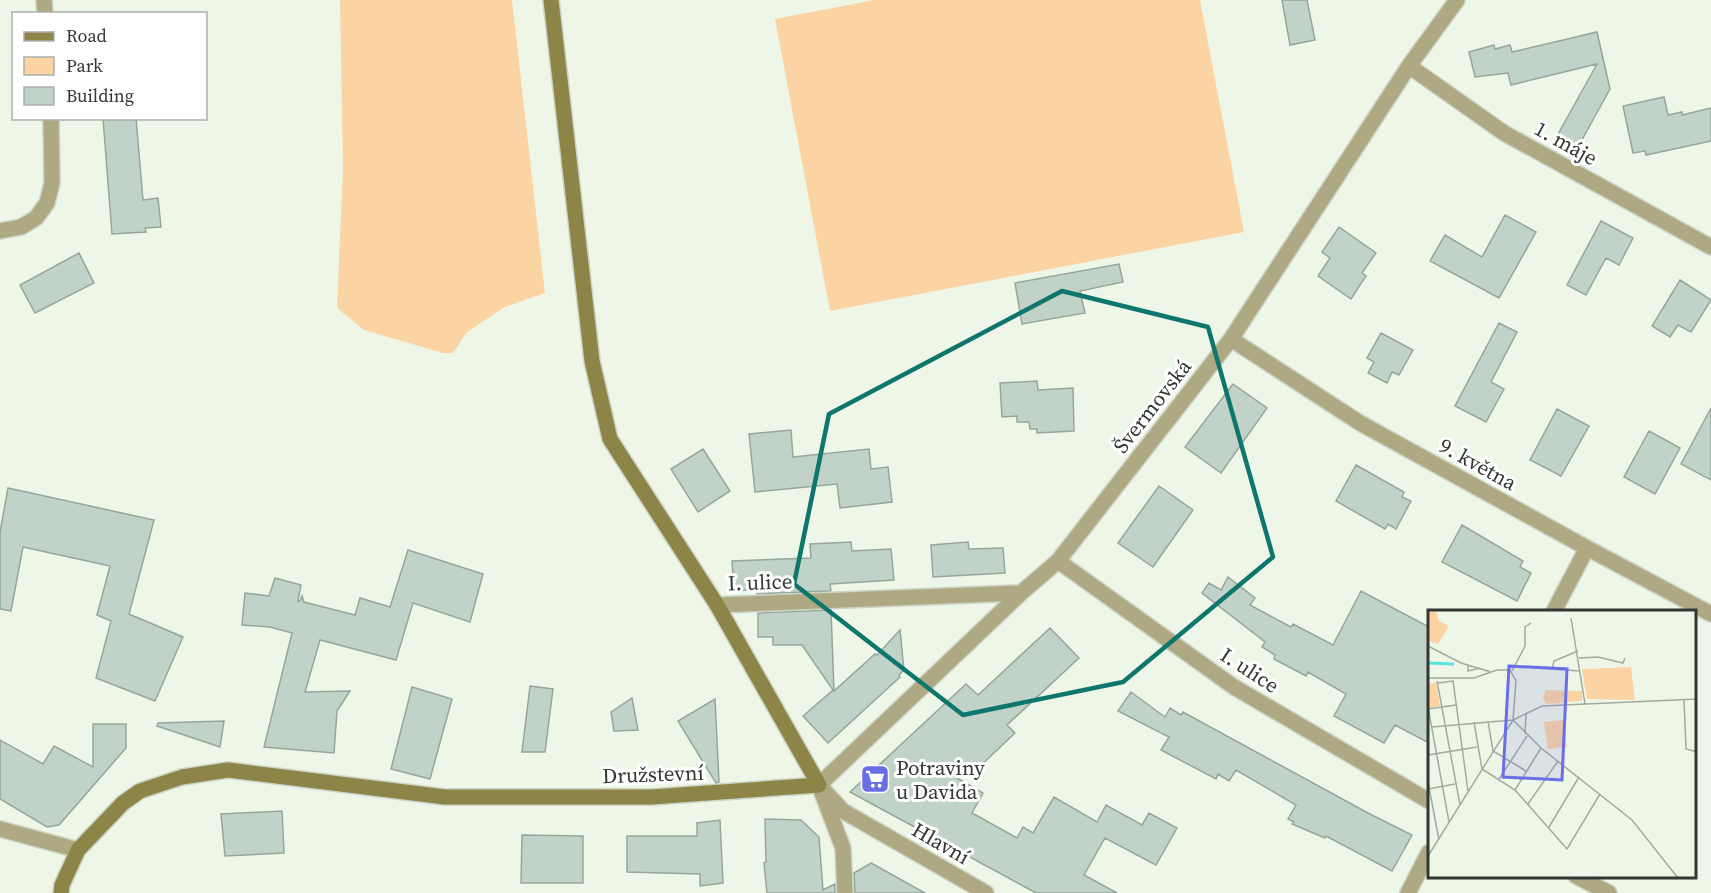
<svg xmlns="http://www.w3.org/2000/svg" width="1711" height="893" font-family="'Source Serif 4',serif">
	<rect width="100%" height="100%" fill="#eef7e7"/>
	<path fill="#fcd4a3" d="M340,0H512L545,293L505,307L467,332L453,353H443L364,330L337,308L343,169Z
		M874,0H1200L1244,232L830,311L775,19Z"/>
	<path fill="#c1d2c8" stroke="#96a69d" stroke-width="1.5" d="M1282,0H1307L1315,40L1290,45Z
		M1597,32L1610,89L1578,147L1557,136L1597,64L1511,85L1508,73L1475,77L1469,52L1494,45L1495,49L1510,45L1512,52Z
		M1664,97L1668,115L1682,112V115L1711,108V141L1646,155L1645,151L1633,153L1623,106Z
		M103,118H136L143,200L158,198L161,227L145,228L146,232L112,234Z
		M1505,215L1536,232L1499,298L1430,261L1445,235L1482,257Z
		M1601,221L1633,238L1619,265L1606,258L1586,295L1567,285Z
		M1339,227L1376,253L1362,273L1366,276L1351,299L1318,276L1330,258L1322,252Z
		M79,253L94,283L35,313L20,285Z
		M1119,264L1123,282L1080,291L1085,313L1022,324L1015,283Z
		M1680,280L1711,300L1691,332L1678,325L1670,337L1652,326Z
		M1499,323L1517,332L1491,382L1504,389L1486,422L1455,406Z
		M1381,333L1413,350L1399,375L1392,372L1387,383L1368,373L1374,362L1367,358Z
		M1037,381L1038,390L1073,388L1074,431L1037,433V429H1030L1029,422H1017V416L1002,417L1000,383Z
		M1233,384L1267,408L1221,473L1185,447Z
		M1711,408V480L1681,464Z
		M1557,409L1589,426L1561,476L1530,460Z
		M791,430L793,457L869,449L871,469L888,467L892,502L840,508L837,484L755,492L749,434Z
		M1649,431L1680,448L1655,494L1624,477Z
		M703,449L730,491L698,512L671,469Z
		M1356,465L1404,492L1402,497L1411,501L1396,529L1388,524L1385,529L1336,501Z
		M1159,486L1193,510L1153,567L1118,543Z
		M8,488L154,520L129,614L183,637L155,701L96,678L111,621L97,615L110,566L23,547L11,611L0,609V532Z
		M1462,525L1523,561L1520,567L1531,573L1517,601L1442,562Z
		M851,542L852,551L891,549L894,580L830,584L831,591L757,594V589L734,591L732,561L811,558L810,544Z
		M968,542L969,549L1003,548L1005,573L933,577L931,545Z
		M408,550L483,574L470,622L413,603L396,660L320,640L305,692L350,691L337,711L334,753L264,747L292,633L270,627L242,625L245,593L269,596L275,578L301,585L298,601H300L302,596L304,602L355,615L360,598L390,607Z
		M1228,577L1255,598L1250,605L1291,627L1293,624L1333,645L1361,591L1429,627V743L1395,725L1384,743L1334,716L1346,694L1308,672L1306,676L1274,659L1275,655L1262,647L1265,642L1202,593L1209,583L1221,590Z
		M831,610L834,691L875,654L877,655L900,630L904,670L899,675L900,677L828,743L803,716L833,690L802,645H773V637H758V613Z
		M1050,628L1079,658L1007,725L1015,733L977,769L952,775L983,793L972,813L1017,838L1023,827L1033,833L1054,797L1097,822L1106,805L1142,825L1149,813L1177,828L1156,865L1105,838L1084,875L1117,893H1036L850,792L966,684L978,695Z
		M530,686L553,689L545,752H522Z
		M412,687L452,699L430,779L391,769Z
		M1131,692L1165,717L1170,708L1181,715L1183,712L1368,813L1412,835L1392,871L1326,836L1325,838L1292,824L1294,822L1288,819L1296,805L1236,770L1229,781L1218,774L1216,779L1161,750L1169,737L1118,711Z
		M632,698L638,730L614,731L611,712Z
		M715,699L719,782L716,783L678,721Z
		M224,721L220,747L157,726L158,723Z
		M93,724H126V748L59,825L47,827L0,799V740L43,764L54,746L93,767Z
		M282,811L284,853L225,856L221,814Z
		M765,819L801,820L819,837L823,890L835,884V893H767L764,863L766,862Z
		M720,820L723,883L700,886V874L627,872V836H697V823Z
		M522,835L583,836V883H521Z
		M871,863L925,893H855L854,873Z"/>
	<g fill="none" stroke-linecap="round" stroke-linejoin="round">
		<g stroke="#ccd4c6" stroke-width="18">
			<path id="minor" d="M44,0L45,14
				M1409,66L1504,133L1711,247
				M0,231L21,227L36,218L47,203L52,183L51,118
				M1231,339L1360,423L1587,548L1711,614
				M1058,561L1234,687L1429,801
				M717,605L1021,593
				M1554,611L1587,548
				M0,829L78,850
				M1576,876L1609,893
				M845,893L843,848L819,785L1021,593L1058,561L1231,339L1409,66L1457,0
				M1408,893L1429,852"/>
		</g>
		<g stroke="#ccd4c6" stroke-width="18">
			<path id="tertiary" d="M819,785L843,811L986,893"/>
		</g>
		<g stroke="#ccd4c6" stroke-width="18">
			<path id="secondary" d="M61,893L62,885L78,850L123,803L140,791L182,777L228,770L445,797H651L819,785L717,605L610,439L592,361L551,0"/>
		</g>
		<use href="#minor" stroke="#aea982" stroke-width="15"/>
		<use href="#tertiary" stroke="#aea982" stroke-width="15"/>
		<use href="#secondary" stroke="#8d8548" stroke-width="15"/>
	</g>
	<path fill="none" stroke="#0f766e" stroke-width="4.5" stroke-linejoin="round" d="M1062,291L1208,327L1273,557L1123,682L963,715L794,584L829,414Z"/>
	<defs>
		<g id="supermarket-square" transform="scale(1.5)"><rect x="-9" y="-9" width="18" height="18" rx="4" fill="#696ee7" stroke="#fff"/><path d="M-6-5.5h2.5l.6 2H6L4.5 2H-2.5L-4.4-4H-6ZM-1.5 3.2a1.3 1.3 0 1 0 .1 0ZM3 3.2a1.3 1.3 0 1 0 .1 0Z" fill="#fff"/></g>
	</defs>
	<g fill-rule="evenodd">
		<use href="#supermarket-square" x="875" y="779"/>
	</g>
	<g text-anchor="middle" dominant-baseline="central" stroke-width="6" stroke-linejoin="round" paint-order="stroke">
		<g font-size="21" fill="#333731" stroke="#fff">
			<text transform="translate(1566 143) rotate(29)">1. máje</text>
			<text transform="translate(1152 406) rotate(-52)">Švermovská</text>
			<text transform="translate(1478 464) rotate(29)">9. května</text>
			<text transform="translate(760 582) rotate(-2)">I. ulice</text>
			<text transform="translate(1250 670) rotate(33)">I. ulice</text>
			<text transform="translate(653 774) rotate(-2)">Družstevní</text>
			<text transform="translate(941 843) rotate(30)">Hlavní</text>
		</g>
		<g font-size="21" fill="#333731" stroke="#fff" text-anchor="start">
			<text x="896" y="767">Potraviny<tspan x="896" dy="24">u Davida</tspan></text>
		</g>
	</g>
	<g transform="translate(1428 610)">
		<rect width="268" height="268" fill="#eef7e7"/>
		<path d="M0,0H8L11,11L21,16L10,34L0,31ZM203,57L207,90L159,89L154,59ZM8,72L12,96L1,98L0,74ZM118,80L154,81V91L118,94L115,87ZM135,110L139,137L120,139L116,112Z" fill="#fcd4a3"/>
		<path fill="none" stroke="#57e5dd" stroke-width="3" d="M0,53L26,54"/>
		<path fill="none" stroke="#a3aa9e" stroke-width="1.5" d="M143,8L157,94M0,36L33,53L63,62M150,41L126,51L124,59L152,61M151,48L170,47L195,53L197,48M40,55V61L52,58M84,61L97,36V17L103,13M0,68H46L69,60H82L88,71L85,110L114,96L269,89M9,71L32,195M10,73L25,71L40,181M256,90L258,139L269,142M0,97L21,212M0,99L28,95M85,110L113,138L204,210L250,268M60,111L65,141L98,161M46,112L54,159L87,180L139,239L172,184M4,117L85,110M97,124L98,104M0,145L49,137M71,169L99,126M0,172L11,230M0,179L27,174M87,180L113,138M100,194L130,151M121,217L151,167M0,246L85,110"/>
		<path fill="#696ee7" fill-opacity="0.15" stroke="#696ee7" stroke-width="3" d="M81,56L139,59L134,170L75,167Z"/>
		<rect width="268" height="268" fill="none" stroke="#333731" stroke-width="3"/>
	</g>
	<rect x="12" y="12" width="195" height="108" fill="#ffffff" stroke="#adafad" stroke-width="1.5"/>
	<rect x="24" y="32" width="30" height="9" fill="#8d8548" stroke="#adafad" stroke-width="1.5"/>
	<text x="66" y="42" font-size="18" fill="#333731">Road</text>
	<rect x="24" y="57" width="30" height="18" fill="#fcd4a3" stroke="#adafad" stroke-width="1.5"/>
	<text x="66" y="72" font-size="18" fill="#333731">Park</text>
	<rect x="24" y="87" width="30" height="18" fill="#c1d2c8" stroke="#adafad" stroke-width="1.5"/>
	<text x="66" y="102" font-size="18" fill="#333731">Building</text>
</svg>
